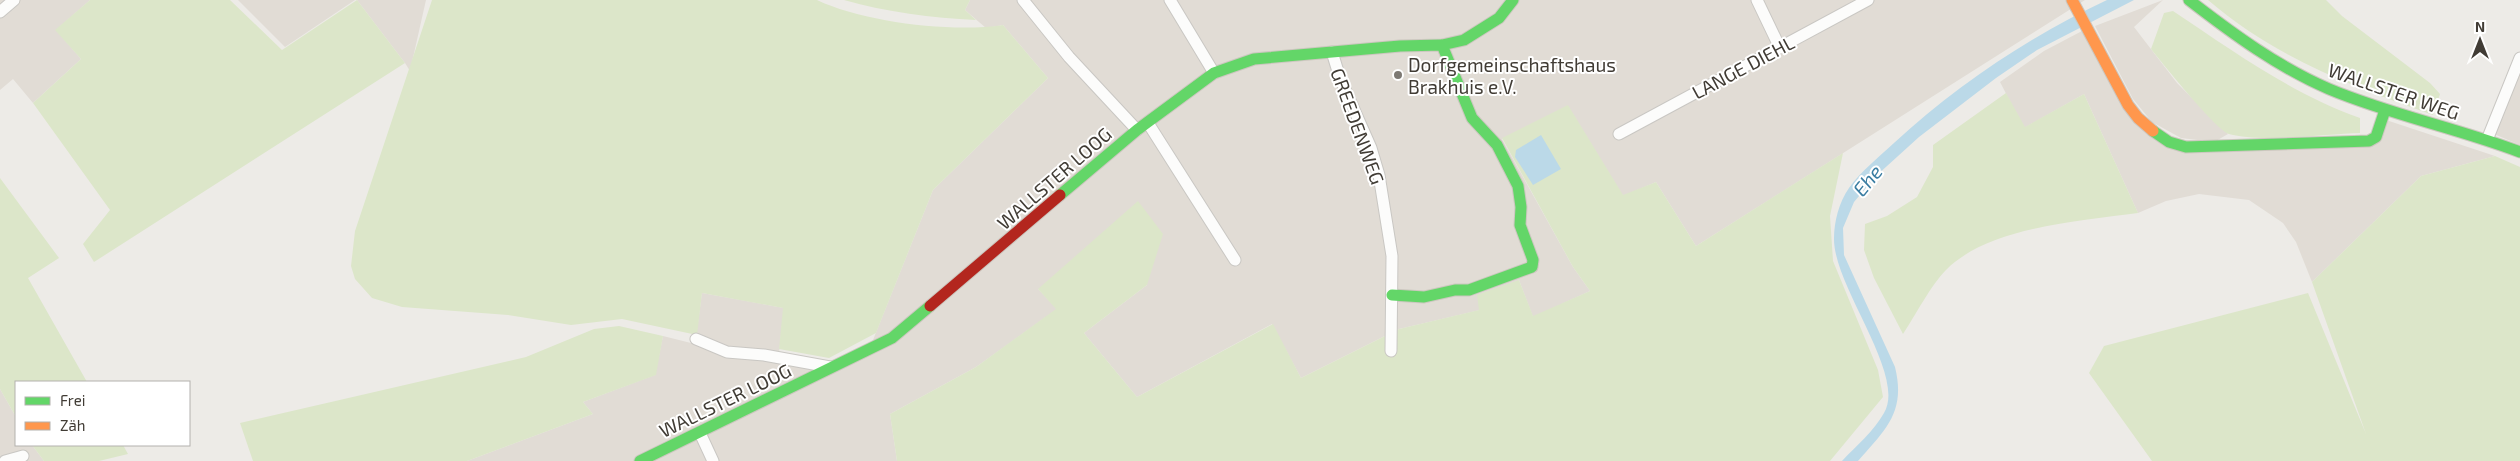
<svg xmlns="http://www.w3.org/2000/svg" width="2520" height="461" font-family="'Exo 2',sans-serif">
	<rect width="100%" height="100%" fill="#edebe7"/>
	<path fill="#e1dcd5" d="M0,0H90L56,30L81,59L33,103L13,79L0,90Z
		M238,0H355L285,47Z
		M357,0H426L410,71L405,63Z
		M970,0H2085L1696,246L1656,182L1623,196L1568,106L1502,139L1573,267L1590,291L1533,317L1519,280L1480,310L1399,329L1301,378L1272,324L1137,397L1084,333L1147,285L1038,289L1057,309L976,367L890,414L897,461H467L593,414L583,402L655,375L663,336L695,344L702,293L784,308L778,362L830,374L867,355L933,190L1048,78L1003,25L986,28L965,10Z
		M2163,0L2134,27L2177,83L2228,134L2214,142L2181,138L2152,122L2133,99L2095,26Z
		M2082,31L2156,139L2368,147L2386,120L2495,156L2421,176L2312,282L2296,242L2283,223L2249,200L2199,194L2166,201L2138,213L2084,94L2024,128L2000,82L2044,51Z
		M2520,72V145L2494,134Z
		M0,389L16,417V445H32L44,461H0Z"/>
	<path fill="#dce6c9" d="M90,0H230L282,50L357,0L405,63L94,262L83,244L110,210L33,103L81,59L55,30Z
		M432,0H817C863,22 952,33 1003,25L1048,78L933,190L876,333L829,358L779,349L783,308L702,293L697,335L622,319L571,325L508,315L402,307L372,298L355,279L351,266L355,231Z
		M844,0H970L965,10L976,20C932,18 886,12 844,0Z
		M2208,0H2326L2342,16L2430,83L2440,94L2433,115C2349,85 2276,58 2208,0Z
		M2173,11C2233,51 2292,94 2360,118V133C2324,134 2261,143 2229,134C2217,131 2162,63 2151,49L2164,13Z
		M2006,93L2025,127L2084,94L2138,213C2080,221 1988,227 1946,270C1931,285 1915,316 1903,334L1874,278L1864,250L1865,224L1887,216L1917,197L1933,167V145Z
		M1568,105L1623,195L1656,182L1696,246L1843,153L1830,216L1833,261L1878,370L1883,397L1830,461H897L890,414L976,367L1056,309L1038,289L1138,201L1163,234L1147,285L1084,333L1137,397L1273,324L1301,378L1399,329L1479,310L1477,295L1519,280L1533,316L1590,291L1573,267L1502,138Z
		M2495,156L2520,167V461H2152L2089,373L2104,346L2308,293L2366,434L2312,282L2421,176Z
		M0,178L59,258L28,278L87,382H16V417L0,389Z
		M619,326L663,336L656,375L583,402L593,414L467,461H253L240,423L526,357L594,329Z
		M32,445H123L128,454L99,461H44Z"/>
	<path fill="#bbd9e8" d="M2107,0H2134L2037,50L1996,78L1919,137L1876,176L1854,202L1843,228L1844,255L1895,367C1906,412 1886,429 1858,461H1842C1856,446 1874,431 1884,413C1907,375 1833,286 1834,238C1834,222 1839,202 1849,188C1861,171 1879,157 1894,143C1957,85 2030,36 2107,0Z
		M1541,135L1561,169L1533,185L1515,157L1516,150Z"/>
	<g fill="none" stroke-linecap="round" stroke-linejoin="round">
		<g stroke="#c9c7c3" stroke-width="13">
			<path id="street" d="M1023,0L1069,57L1137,130
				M1170,0L1214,73
				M1757,0L1780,48
				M0,12L14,0
				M1332,52L1340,78L1371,148L1379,175L1392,256L1391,351
				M1148,123L1235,260
				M1619,134L1868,0
				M2487,140L2520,58
				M696,339L727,352L764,355L830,367
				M700,433L713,461
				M5,461L23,456"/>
		</g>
		<g stroke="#ccc7bf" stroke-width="13">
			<path id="fast" d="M2189,0C2233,34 2278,67 2329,89C2391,115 2457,128 2520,152
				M2153,131L2169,142L2186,147L2369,141L2376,137L2385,110
				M1060,195L1137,130L1214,73L1254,59L1400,46L1442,45L1464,40L1499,18L1513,0
				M1392,295L1424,297L1455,290H1469L1532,267L1533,260L1520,225L1521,207L1518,186L1497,145L1472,118L1442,45
				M640,461L892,338L930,306"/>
		</g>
		<g stroke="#ccc7bf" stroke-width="13">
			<path id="slow" d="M2072,0L2128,105L2138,118L2153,131"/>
		</g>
		<g stroke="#ccc7bf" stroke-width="13">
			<path id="jam" d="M930,306L1060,195"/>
		</g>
		<use href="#street" stroke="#fcfcfb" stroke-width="11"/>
		<use href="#fast" stroke="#63d668" stroke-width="11"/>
		<use href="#slow" stroke="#ff974d" stroke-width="11"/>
		<use href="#jam" stroke="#b3261e" stroke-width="11"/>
	</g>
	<circle fill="#7d7973" stroke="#fff" stroke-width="2" cx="1398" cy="75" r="5"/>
	<g text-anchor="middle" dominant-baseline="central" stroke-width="4" stroke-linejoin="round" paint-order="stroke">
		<g font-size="19" fill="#413c35" stroke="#fff" text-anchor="start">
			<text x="1408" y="64">Dorfgemeinschaftshaus<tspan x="1408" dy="22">Brakhuis e.V.</tspan></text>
		</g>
		<g font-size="19" fill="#413c35" stroke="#fff">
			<text transform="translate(1743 67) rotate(-28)">LANGE DIEHL</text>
			<text transform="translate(2394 91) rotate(19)">WALLSTER WEG</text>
			<text transform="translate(1358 126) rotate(70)">GREEDENWEG</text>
			<text transform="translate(1054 178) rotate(-41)">WALLSTER LOOG</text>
			<text transform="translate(725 400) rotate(-26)">WALLSTER LOOG</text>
		</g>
		<g font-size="20" font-style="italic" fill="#3a7da2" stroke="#fff">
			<text transform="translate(1867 180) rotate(-51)">Ehe</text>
		</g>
	</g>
	<rect x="15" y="381" width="175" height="65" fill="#ffffff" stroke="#b3b1ae"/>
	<rect x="25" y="397" width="25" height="8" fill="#63d668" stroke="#b3b1ae"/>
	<text x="60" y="406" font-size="15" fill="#413c35">Frei</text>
	<rect x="25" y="422" width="25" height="8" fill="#ff974d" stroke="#b3b1ae"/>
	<text x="60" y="431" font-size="15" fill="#413c35">Zäh</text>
	<g transform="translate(2480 40)" stroke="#ffffff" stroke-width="4" paint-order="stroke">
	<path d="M0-4L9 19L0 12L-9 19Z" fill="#413c35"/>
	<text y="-8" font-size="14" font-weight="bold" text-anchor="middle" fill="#413c35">N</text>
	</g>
</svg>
